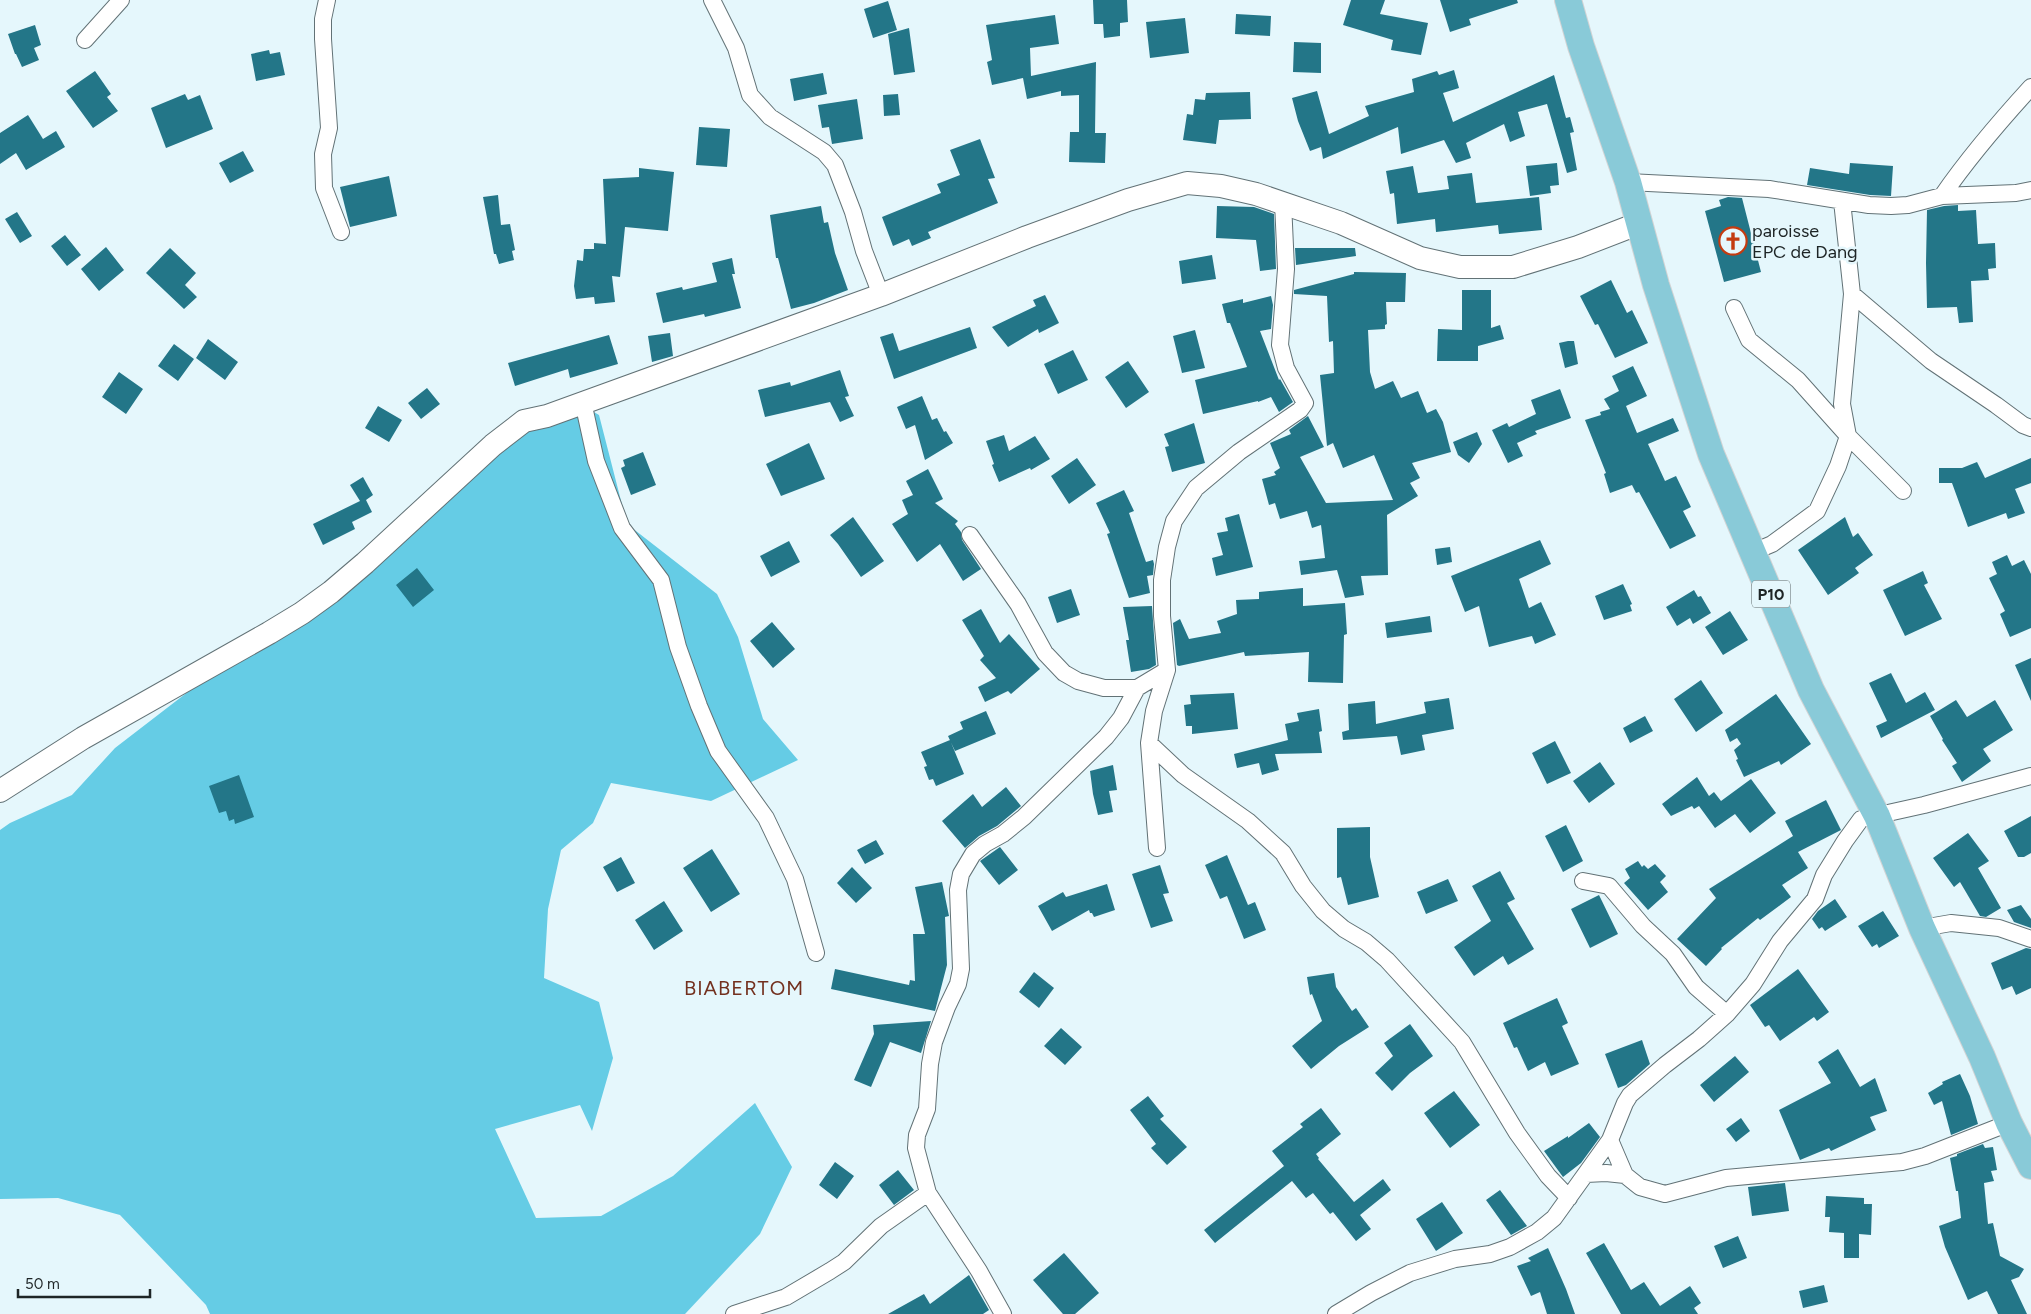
<svg xmlns="http://www.w3.org/2000/svg" width="2031" height="1314" font-family="Figtree,sans-serif">
	<rect width="100%" height="100%" fill="#e5f7fc"/>
	<path fill="#65cce5" d="M570,398L599,415L627,524L717,594L738,637L763,719L798,760L711,801L611,783L593,823L561,850L548,909L544,978L599,1002L613,1058L592,1131L580,1105L495,1129L536,1218L601,1216L673,1176L755,1103L792,1167L760,1234L685,1314H210L206,1305L120,1215L58,1198L0,1199V830L10,823L72,795L115,748Z"/>
	<path fill="#237688" d="M1093,0H1127L1128,22L1120,23V36L1104,38L1103,24H1094Z
		M1351,0H1385L1380,14L1428,23L1421,55L1391,50L1393,40L1343,25Z
		M1440,0H1517L1518,3L1469,19L1471,25L1450,32Z
		M888,1L897,30L873,38L864,9Z
		M1236,14L1271,16L1270,36L1235,34Z
		M1055,15L1059,44L1030,48L1031,76L1096,62L1095,133H1106L1105,163L1069,162L1070,132H1079V95L1061,96V91L1027,99L1023,78L992,85L987,62L992,60L986,25Z
		M1185,18L1189,53L1150,58L1146,22Z
		M35,25L41,45L34,48L39,60L22,67L16,54H15L8,34Z
		M909,28L915,72L894,75L888,34Z
		M1294,42L1321,43V73L1293,72Z
		M269,50L270,54L280,52L285,75L256,81L251,54Z
		M1454,70L1459,88L1443,93L1453,122L1554,75L1566,118L1570,117L1574,132L1570,133L1577,170L1567,173L1547,104L1518,112L1525,136L1510,142L1504,124L1466,143L1471,158L1456,163L1444,140L1401,154L1398,127L1323,159L1321,147L1310,151L1298,121L1292,98L1317,91L1329,134L1369,116L1365,106L1414,92L1412,79L1437,71L1439,75Z
		M95,71L111,94L107,97L118,111L93,128L66,91Z
		M823,73L827,94L794,101L790,79Z
		M1250,92L1251,119L1219,120L1216,144L1183,140L1187,114L1193,115L1195,99L1205,100L1206,93Z
		M185,94L188,100L200,95L213,129L166,148L151,108Z
		M898,94L900,115L884,116L883,95Z
		M857,99L863,139L832,144L829,127L822,128L818,105Z
		M28,115L43,139L56,131L65,147L26,170L16,153L0,164V133Z
		M699,127L730,129L727,167L696,165Z
		M980,139L995,178L988,179L998,203L928,232L931,238L912,246L909,239L893,246L882,217L941,193L937,184L960,175L950,150Z
		M243,151L254,171L230,183L219,163Z
		M1557,163L1559,185L1550,186L1551,193L1530,196L1526,166Z
		M1850,163L1893,166L1891,196L1870,195L1807,185L1810,168L1849,174Z
		M1413,166L1418,193L1449,189L1447,176L1472,173L1476,203L1539,197L1542,230L1499,234L1498,225L1436,232L1435,219L1397,224L1394,193L1390,194L1386,171Z
		M639,168L674,172L668,231L625,227L620,277L612,276L615,302L595,304L594,297L576,299L574,286L577,260L583,261L584,249H594V243L606,244L603,179L639,177Z
		M389,176L397,216L350,227L340,187Z
		M498,195L501,225L510,224L515,250L512,251L514,260L499,264L496,254H494L483,197Z
		M1728,197L1742,198L1761,272L1724,282L1705,211L1721,206L1719,200Z
		M1958,205V211L1976,210L1978,244L1995,243L1996,268L1988,269L1989,280L1971,281L1973,322L1959,323L1957,307L1927,308L1926,263L1927,210L1944,206Z
		M821,206L824,223L828,222L835,253L848,290L814,303L791,309L778,258H776L770,215Z
		M1217,206L1254,207L1274,214L1276,269L1260,271L1256,240L1216,238Z
		M17,212L32,236L20,243L5,219Z
		M65,235L81,255L67,266L51,246Z
		M106,247L124,270L99,291L81,269Z
		M170,248L196,273L185,285L197,297L184,309L146,273Z
		M1295,248H1355L1356,256L1296,265Z
		M1212,255L1216,279L1182,284L1179,261Z
		M732,258L735,274H732L741,308L705,317L704,314L663,323L656,293L682,287L683,290L717,282L712,263Z
		M1354,272L1406,273L1405,302H1386L1387,324L1385,325V329L1368,330L1370,372L1375,389L1393,381L1401,398L1418,391L1427,413L1436,409L1443,422L1451,452L1412,463L1420,478L1410,483L1418,496L1387,515L1388,575L1361,576L1364,595L1345,598L1337,570L1301,575L1299,561L1325,558L1321,525L1312,528L1307,511L1280,519L1275,503L1269,505L1262,479L1276,475L1274,472L1280,468L1270,443L1291,434L1289,430L1308,416L1324,447L1300,457L1326,503L1393,500L1374,455L1343,468L1333,443L1327,446L1320,375L1334,373L1333,341L1329,342L1327,296L1294,294V290L1354,274Z
		M1611,280L1627,313L1632,310L1648,343L1615,358L1598,324L1595,325L1580,296Z
		M1462,290H1491V328L1500,325L1504,339L1478,346V361H1437L1438,329L1462,330Z
		M1045,295L1059,323L1039,333L1038,329L1008,347L992,327L1036,306L1033,300Z
		M1271,296L1273,305L1271,329L1260,331L1279,380L1280,379L1293,402L1279,412L1271,397L1258,402V401L1203,414L1195,380L1247,367L1230,323H1227L1222,304L1243,299V303Z
		M970,327L977,348L894,379L880,337L893,333L899,351Z
		M1195,330L1205,368L1182,373L1173,336Z
		M670,333L673,356L652,362L648,336Z
		M609,335L618,364L570,378L568,369L515,386L508,363Z
		M208,339L238,362L225,380L196,358Z
		M1568,341H1574L1578,364L1565,368L1559,343Z
		M174,344L194,359L178,381L158,366Z
		M1073,350L1088,380L1058,394L1044,364Z
		M1128,361L1149,392L1126,408L1105,377Z
		M1633,366L1647,396L1626,406L1637,433L1673,418L1679,431L1648,444L1665,481L1676,476L1691,507L1683,511L1696,536L1670,549L1639,492L1636,493L1632,485L1610,493L1604,474L1606,473L1585,420L1601,415L1600,412L1610,409L1604,399L1619,391L1612,376Z
		M840,370L849,396L845,397L854,416L840,422L830,402L765,417L758,390L790,382L791,386Z
		M119,372L143,389L126,414L102,397Z
		M427,388L440,404L421,419L408,403Z
		M1560,389L1571,418L1535,431L1537,434L1517,443L1523,456L1508,463L1492,430L1507,423L1509,427L1536,414L1531,400Z
		M922,396L932,420L937,418L944,432L946,431L953,443L925,460L915,425L906,429L897,407Z
		M378,406L402,420L389,442L365,428Z
		M1194,423L1205,463L1172,472L1165,447L1169,446L1164,434Z
		M1477,432L1482,444L1469,463L1458,455L1453,442Z
		M1004,435L1009,451L1035,436L1050,459L1031,470L1030,468L999,482L992,465L994,464L986,441Z
		M809,443L825,479L781,496L766,464Z
		M643,452L656,485L631,495L621,468L625,466L623,460Z
		M1077,458L1096,485L1069,504L1051,476Z
		M2031,458V483L2015,489L2025,513L2008,519L2006,513L1968,527L1952,483H1939V468H1962L1977,462L1985,478Z
		M928,469L943,499L935,503L958,521L955,524L961,532L962,540L981,569L963,581L940,544L917,562L892,524L908,514L902,500L913,495L906,481Z
		M363,477L373,495L366,500L372,512L352,522L355,529L323,545L313,524L360,501L350,485Z
		M1124,490L1134,511L1129,513L1146,562L1153,560L1154,564L1153,575L1147,576L1150,593L1129,598L1107,534L1110,533L1096,503Z
		M1239,514L1253,567L1216,576L1212,558L1223,555L1217,533L1228,531L1225,518Z
		M853,517L884,561L861,577L838,544L830,535Z
		M1845,517L1853,537L1858,533L1873,555L1855,568L1859,573L1828,595L1798,550Z
		M1540,540L1551,564L1519,579L1529,608L1541,602L1556,635L1535,644L1532,636L1489,647L1479,606L1465,612L1451,576Z
		M789,541L800,562L771,577L760,556Z
		M1450,547L1452,562L1437,565L1435,549Z
		M2007,555L2012,566L2024,560L2031,574V628L2010,637L2000,614L2005,611L1989,578L1997,574L1992,562Z
		M417,568L434,590L413,607L396,585Z
		M1923,571L1928,583L1924,585L1942,619L1905,636L1883,590Z
		M1623,584L1632,604L1630,605L1632,611L1604,620L1595,596Z
		M1303,588V606L1345,603L1347,634L1344,635L1343,683L1308,682L1309,652L1245,656L1244,652L1179,666L1177,665L1173,623L1180,619L1189,639L1221,633L1217,621L1237,614L1236,600L1259,599V592Z
		M1071,589L1080,615L1057,623L1048,597Z
		M1694,590L1698,597L1701,596L1711,613L1693,624L1690,618L1677,626L1666,607Z
		M1152,606L1156,665L1149,669L1131,672L1126,640H1129L1123,607Z
		M981,609L1000,643L1009,634L1040,669L1011,694L1008,691L985,702L978,687L996,678L980,660L984,656L962,620Z
		M1730,611L1748,640L1723,655L1705,627Z
		M1430,616L1432,632L1387,638L1385,623Z
		M772,622L795,649L773,668L750,641Z
		M2031,658V701L2015,665Z
		M1891,673L1906,703L1925,692L1935,710L1881,738L1876,726L1887,721L1869,683Z
		M1701,680L1723,713L1696,732L1674,699Z
		M1234,693L1238,729L1192,734V726H1186L1184,705L1191,704L1190,695Z
		M1776,694L1811,744L1781,765L1779,761L1744,777L1736,760L1738,759L1734,750L1741,744L1737,738L1730,742L1725,730Z
		M1449,698L1454,729L1422,735L1425,750L1401,755L1397,736L1343,740L1342,732L1349,730L1348,704L1375,701L1376,724L1426,713L1424,702Z
		M1956,700L1967,717L1995,700L2013,730L1983,749L1991,761L1962,782L1952,766L1957,763L1942,740L1943,739L1930,716Z
		M1319,709L1322,731L1319,732L1322,753L1275,754L1279,770L1262,775L1259,763L1237,768L1234,754L1288,740L1285,724L1299,721L1297,713Z
		M986,711L996,734L955,751L948,736L963,729L960,722Z
		M1645,716L1653,731L1630,743L1623,728Z
		M950,740L964,774L936,786L933,779L929,780L924,767L927,766L921,752Z
		M1555,741L1571,773L1547,784L1532,753Z
		M1600,762L1615,784L1589,803L1573,781Z
		M1113,765L1117,790L1109,791L1113,812L1098,815L1093,794L1090,771Z
		M239,775L254,817L235,824L234,819L229,821L226,811L219,813L209,786Z
		M1697,777L1709,796L1714,792L1721,801L1751,779L1776,813L1750,833L1735,814L1715,828L1699,806L1694,809L1692,806L1671,816L1662,804Z
		M1006,787L1021,806L997,826L979,836L965,848L942,821L973,794L982,807Z
		M1826,800L1841,830L1798,852L1808,868L1782,885L1791,897L1760,920L1758,918L1731,940L1721,948L1722,949L1706,966L1677,939L1716,898L1709,889L1793,836L1785,821Z
		M2031,816V853L2024,857H2018L2004,831Z
		M1566,825L1583,861L1563,872L1545,836Z
		M1370,827V857L1379,897L1348,905L1341,877L1337,878V828Z
		M1968,833L1989,861L1978,868L2001,908L1986,917L1980,916L1960,882L1954,887L1933,858Z
		M876,840L884,854L865,864L857,850Z
		M1000,847L1018,870L999,885L980,861Z
		M712,849L740,894L711,912L683,868Z
		M1227,855L1248,905L1255,902L1266,930L1244,939L1227,896L1220,899L1205,865Z
		M621,857L635,883L617,892L603,867Z
		M1638,861L1642,867L1644,865L1648,869L1655,864L1666,876L1660,882L1668,892L1648,910L1624,883L1630,878L1625,869Z
		M1160,865L1169,893L1163,894L1173,921L1151,928L1132,874Z
		M852,867L872,888L856,903L837,883Z
		M1500,871L1515,899L1507,903L1534,949L1508,965L1503,956L1474,976L1454,947L1491,921L1472,886Z
		M1448,879L1458,901L1426,914L1417,892Z
		M942,882L949,916L945,917L947,965L935,1011L831,989L835,969L909,985L910,980L915,981L913,934H925L915,887Z
		M1107,884L1115,910L1094,917L1092,913H1090L1089,910L1052,931L1038,906L1063,892L1066,897Z
		M1599,895L1618,934L1590,948L1571,909Z
		M1835,899L1847,917L1825,931L1822,927L1819,929L1812,919L1818,911Z
		M664,901L683,931L654,950L635,920Z
		M2021,905L2031,919V928L2014,922L2007,910Z
		M1883,911L1899,936L1879,948L1877,944L1872,947L1858,926Z
		M2026,948L2031,949V988L2016,995L2012,986L2002,990L1991,963Z
		M1798,969L1829,1012L1817,1021L1814,1017L1780,1041L1769,1025L1765,1027L1750,1005Z
		M1034,972L1054,988L1039,1008L1019,992Z
		M1334,973L1336,987L1352,1011L1356,1008L1369,1027L1339,1046L1311,1069L1292,1046L1322,1021L1312,994L1310,995L1307,977Z
		M1557,998L1568,1023L1562,1026L1579,1064L1551,1076L1545,1062L1528,1071L1517,1047L1514,1048L1503,1023Z
		M931,1021L921,1053L890,1042L871,1087L854,1080L874,1034L873,1025Z
		M1410,1024L1433,1056L1410,1073L1392,1091L1375,1073L1393,1056L1384,1043Z
		M1061,1028L1082,1047L1065,1065L1044,1046Z
		M1642,1040L1650,1064L1626,1085L1618,1088L1605,1054Z
		M1838,1049L1860,1087L1875,1078L1887,1111L1870,1117L1876,1130L1831,1151L1829,1148L1800,1160L1779,1110L1831,1083L1818,1062Z
		M1735,1056L1749,1072L1714,1102L1700,1085Z
		M1960,1074L1970,1096L1978,1124L1951,1135L1942,1101L1934,1105L1928,1093L1943,1084L1942,1082Z
		M1454,1091L1480,1125L1450,1148L1424,1113Z
		M1148,1096L1164,1116L1160,1119L1187,1147L1167,1165L1151,1148L1156,1144L1130,1110Z
		M1321,1108L1341,1134L1316,1154L1319,1158L1318,1159L1354,1202L1383,1179L1391,1190L1360,1215L1371,1229L1356,1241L1333,1212L1330,1214L1313,1193L1306,1198L1292,1181L1215,1243L1204,1230L1284,1166L1272,1151L1303,1127L1300,1124Z
		M1741,1118L1750,1131L1736,1142L1726,1129Z
		M1589,1123L1600,1137L1581,1163L1563,1177L1544,1151L1568,1136V1138Z
		M1983,1144L1985,1148L1993,1147L1997,1170L1991,1171L1994,1181L1984,1183L1988,1224L1993,1223L2000,1256L2024,1269L2019,1277L2011,1280L2027,1314H1998L1987,1291L1968,1300L1945,1247L1939,1226L1961,1218L1958,1191H1956L1950,1158L1957,1156V1154Z
		M835,1162L854,1176L837,1199L819,1185Z
		M898,1170L914,1190L894,1205L879,1185Z
		M1785,1183L1789,1211L1752,1216L1748,1187Z
		M1500,1190L1527,1226L1511,1235L1486,1200Z
		M1826,1196L1864,1198V1204H1872L1871,1235L1859,1234V1258H1844V1233L1829,1232L1830,1217H1825Z
		M1442,1202L1463,1233L1436,1251L1416,1219Z
		M1738,1236L1747,1258L1723,1268L1714,1246Z
		M1604,1243L1631,1290L1644,1282L1660,1306L1690,1286L1701,1303L1694,1308L1698,1314H1621L1586,1253Z
		M1548,1248L1566,1289L1575,1314H1547L1540,1292L1531,1296L1517,1266L1531,1261L1528,1258Z
		M1064,1253L1099,1293L1075,1314H1063L1033,1280Z
		M969,1275L989,1310L983,1314H888L924,1294L930,1304Z
		M1824,1285L1828,1302L1803,1308L1799,1291Z"/>
	<g fill="none" stroke-linecap="round" stroke-linejoin="round">
		<g stroke="#627276" stroke-width="18">
			<path id="street" d="M327,0L323,19V39L329,128L323,154L324,188L341,232
				M712,0L736,48L750,95L770,117L824,152L835,165L853,212L864,251L881,295
				M85,40L121,0
				M1628,182L1769,189L1869,205L1891,206L1908,205L1942,196L2016,193L2031,190
				M1942,196C1969,157 1999,122 2031,87
				M1852,294L1931,361L1996,405L2023,425L2031,428
				M1734,308L1749,340L1798,380L1848,436L1903,491
				M583,402L596,461L622,528L661,580L678,647L699,706L718,751L766,818L795,879L816,953
				M970,535L1018,604L1045,653L1064,673L1078,681L1104,688H1137L1167,670
				M1753,552L1772,544L1817,511L1838,466L1848,436L1842,404L1852,294L1842,201
				M1149,743L1183,775L1248,821L1283,853L1303,886L1323,911L1344,929L1366,942L1387,960L1462,1042L1517,1133L1548,1176L1569,1198
				M1157,848L1149,743L1154,711L1167,670L1162,616V580L1167,547L1174,521L1196,488L1239,452L1300,410L1305,403L1286,368L1280,345L1286,269L1283,202
				M1583,881L1609,886L1643,926L1673,954L1696,987L1727,1014
				M1922,928L1951,923L1999,928L2031,939
				M1610,1140L1625,1175
				M1586,1174L1606,1173L1625,1175L1640,1187L1665,1194L1726,1178L1902,1162L1925,1156L2009,1123
				M734,1314L786,1297L830,1271L844,1262L881,1226L928,1193
				M1003,1314L979,1271L928,1193L916,1148L917,1135L927,1109L930,1064L934,1042L947,1007L958,984L961,969L958,890L961,874L973,854L985,844L1003,834L1024,817L1106,737L1121,718L1137,688
				M1336,1314L1371,1293L1410,1273L1455,1259L1490,1254L1510,1247L1537,1232L1554,1218L1610,1140L1625,1103L1630,1095L1665,1065L1699,1039L1727,1014L1753,984L1780,941L1815,899L1824,875L1845,841L1861,819L1924,805L2031,776"/>
		</g>
		<g stroke="#627276" stroke-width="24">
			<path id="secondary" d="M0,791L83,738L269,633L302,613L331,592L365,563L493,445L524,421L547,416L881,295L1027,237L1128,200L1187,183L1221,186L1256,194L1341,223L1420,258L1460,267H1513L1578,247L1640,223"/>
		</g>
		<g stroke="#d2d3d4" stroke-width="28">
			<path id="primary" d="M1568,0L1581,46L1628,182L1656,285L1711,454L1811,690L1877,816L1922,928L1982,1057L2009,1123L2031,1166"/>
		</g>
		<use href="#street" stroke="#fff" stroke-width="16"/>
		<use href="#secondary" stroke="#fff" stroke-width="22"/>
		<use href="#primary" stroke="#89cad8" stroke-width="26"/>
	</g>
	<defs>
		<g id="church-ring" transform="scale(1.4375)"><circle r="9.5" fill="#e5f7fc" stroke="#c43b10" stroke-width="1.5"/><path d="M-1.2-6h2.4v3.5h3.3v2.4h-3.3V6h-2.4V-.1h-3.3v-2.4h3.3Z" fill="#c43b10"/></g>
	</defs>
	<g fill-rule="evenodd">
		<use href="#church-ring" x="1733" y="241"/>
	</g>
	<g text-anchor="middle" dominant-baseline="central" stroke-width="5" stroke-linejoin="round" paint-order="stroke">
		<rect fill="#e5f7fc" stroke="#5a6466" stroke-width="1" x="1752" y="580.5" width="38" height="27" rx="4"/>
		<g font-size="16" font-weight="bold" fill="#1e2526">
			<text x="1771" y="594">P10</text>
		</g>
		<g font-size="18" fill="#1e2526" stroke="#e5f7fc" text-anchor="start">
			<text x="1752" y="231">paroisse<tspan x="1752" dy="21">EPC de Dang</tspan></text>
		</g>
		<g font-size="20" letter-spacing="1" fill="#73301e" stroke="#e5f7fc">
			<text x="744" y="988">BIABERTOM</text>
		</g>
	</g>
	<path d="M18 1289v8h132v-8" fill="none" stroke="#1e2526" stroke-width="2.5"/>
	<text x="25" y="1289" font-size="15" fill="#1e2526" stroke="#e5f7fc" stroke-width="4" paint-order="stroke">50 m</text>
</svg>
